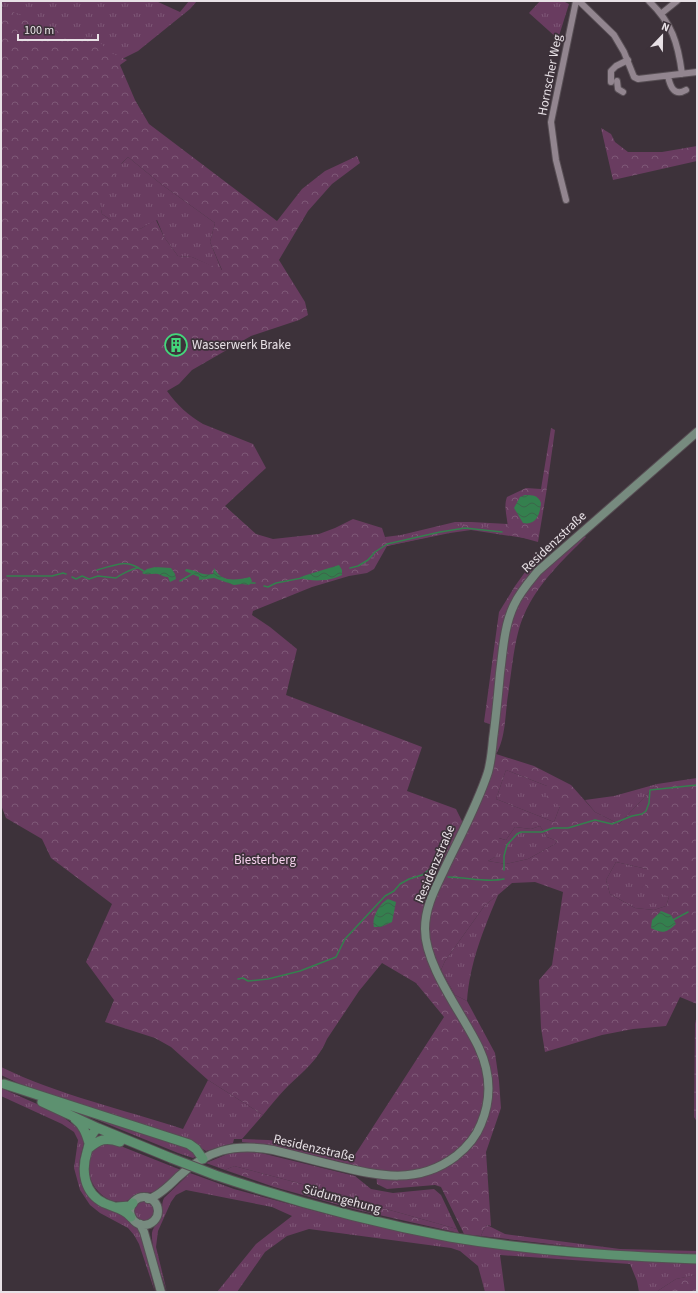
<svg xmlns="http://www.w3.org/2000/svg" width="698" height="1293" font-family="'Source Sans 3',sans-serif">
	<defs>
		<pattern id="grass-tufts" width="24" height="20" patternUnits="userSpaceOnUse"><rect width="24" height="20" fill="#693c60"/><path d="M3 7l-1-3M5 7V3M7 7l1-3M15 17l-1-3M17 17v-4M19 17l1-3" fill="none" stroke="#7e5877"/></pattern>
		<pattern id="forest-crowns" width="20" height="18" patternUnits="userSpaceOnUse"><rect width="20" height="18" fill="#693c60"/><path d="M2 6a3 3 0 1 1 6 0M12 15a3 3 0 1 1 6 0" fill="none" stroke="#7e5877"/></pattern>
		<pattern id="wetland-marsh" width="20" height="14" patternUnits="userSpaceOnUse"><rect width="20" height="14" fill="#693c60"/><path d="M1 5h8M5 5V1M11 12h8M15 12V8" fill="none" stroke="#7e5877"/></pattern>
		<pattern id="water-waves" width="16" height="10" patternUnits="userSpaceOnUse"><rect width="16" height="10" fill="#34804e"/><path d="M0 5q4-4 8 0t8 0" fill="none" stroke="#3c654a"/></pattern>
	</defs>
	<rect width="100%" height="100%" fill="#3d323a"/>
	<path fill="url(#grass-tufts)" d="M1,1H156L180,12L189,1H197L190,9L138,51L114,63L51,30L5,15L4,8L1,7Z
		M540,1H563L569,4L558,39L529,13Z
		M128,157L161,184L215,223L210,242L222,271L192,257L178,256L164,237L157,220L140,229L111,220L102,214L99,200L110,176Z
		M455,522H471L508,524L538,535L537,540L471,530L450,533L387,546L385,537L401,535Z
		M506,770L547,786L560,806L554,822L496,799Z
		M657,784L619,824L595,812L585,800L614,796Z
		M540,826L547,837L557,841L555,844L528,859L506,864L488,861L495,857L498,838L506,840L515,827L531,829Z
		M616,862L647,869L669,897L666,906L654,910L635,908L610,894L606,880Z
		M498,895C483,931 470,962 467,1001L455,995L441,970L445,961L485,905Z
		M1,1067C59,1095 122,1109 183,1129L208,1080L263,1115L242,1139L268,1140L294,1143L352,1159L349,1164L275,1146L242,1142V1139H234L233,1143L206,1151L199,1147L20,1084L1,1075Z
		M1,1088L46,1108L63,1117L75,1126L82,1133L84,1142L79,1163L80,1176L85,1190L103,1207L125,1216L140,1230L155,1292L139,1244L134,1235L128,1228L100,1213L90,1205L80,1190L74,1168L78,1140L74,1132L62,1124L1,1096Z
		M63,1106L180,1145L188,1149L196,1155L195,1157L193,1158L178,1153Z
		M106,1143H113L181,1170C173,1177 164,1188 154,1192C149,1194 144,1191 139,1193C134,1195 131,1200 126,1201C105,1206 88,1185 88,1165C88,1159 91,1153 94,1148Z
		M244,1151L261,1153L355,1176L371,1189L393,1193L434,1189L441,1195L457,1229L372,1205L355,1198L234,1166L225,1170L206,1163L230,1153Z
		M190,1173L234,1189L330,1215L449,1241L565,1257L697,1263V1275L676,1279L656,1292H639L637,1281L630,1264L500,1255L505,1292H485L478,1266L460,1251L451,1248L309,1229L287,1236L265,1252L237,1292H217L256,1244L292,1216L272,1207L186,1190L176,1195L171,1202L158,1231L156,1247L167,1292C162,1275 151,1251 152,1233C153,1226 159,1223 161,1216C163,1210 161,1204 164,1198Z
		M134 1211a10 10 0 1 1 20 0a10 10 0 1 1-20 0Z
		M487,1225L505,1234L620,1249L697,1251V1254L619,1252L481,1236L483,1231Z"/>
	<path fill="url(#forest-crowns)" fill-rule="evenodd" d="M1,7L60,32L96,39L111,53L127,60L120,65L135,100L149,124L277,221L302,189L325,171L357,156L360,163L332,184L308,211L279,260L305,302L308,315L299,320L251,336L192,370L179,384L167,391C176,404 189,416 203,424L253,444L266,468L225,506L256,534L273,539L319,534L335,528L353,519L382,528L386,540L468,524L510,531L508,530C508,519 503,507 507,497L526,488L541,489L551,428L555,430L546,494L538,542L516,536L475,529L456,531L387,546L374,569L367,573L349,576L312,587L253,611L252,615L270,627L297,649L286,695L422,747L407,791L456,809L463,823L485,790L496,754L492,725L484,722L499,612L515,586L528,568L534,554L537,563L544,569L583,535L586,537C563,560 537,584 524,615C514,637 512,671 508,695C505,714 506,738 496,754L534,766L571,785L595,812L619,824L657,784L697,778V1004L680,997L666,1026L633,1029L602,1035L545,1052L541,1028L539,980L552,965L563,892L535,882L512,883L498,895L485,905L445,961L441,970L455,995L467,1001L495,1053L499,1081L501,1108L486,1152L491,1226L487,1225L483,1231L481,1236L464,1234L441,1187L435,1185L387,1189L377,1184L376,1171L349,1164L444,1017L416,983L382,963L359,991L327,1039C319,1059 303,1072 288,1086C279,1095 271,1105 263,1115L208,1080L171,1047L155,1038L105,1022L114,1000L86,962L112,904L51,858L42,839L6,818L1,805ZM128,157L161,184L215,223L210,242L222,270L192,257L178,256L164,237L156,220L140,229L128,215L111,220L102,214L100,203L122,163ZM506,770L547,786V799L560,806L554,822L496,799ZM540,826L547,837L557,841L555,844L528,859L506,864L488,861L495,857L502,845L499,838L506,840L515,827L531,829ZM616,862L647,869L645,887L669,897L666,906L654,910L635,908L610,894L606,880Z
		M601,128L611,134L615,142L628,152H662L697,146V161L613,180Z
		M697,1015V1122L694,1117L695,1024Z
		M234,1166L355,1198L372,1205L457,1229L459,1233L357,1210L274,1187L225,1170Z
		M695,1275H697V1292H656L676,1279Z"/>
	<path fill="url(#wetland-marsh)" d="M377,550C374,560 368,571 356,567L360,562Z"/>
	<path fill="url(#water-waves)" d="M525,495C533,495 538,495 541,503C540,513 537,526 523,523L514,508L520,497Z
		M339,565L342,570V575C331,581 312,582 301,578L300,577Z
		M155,567L171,568L175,574L176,579L170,582L168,577C164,577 162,575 158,574C152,573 147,576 142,573L147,569Z
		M214,568C221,583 237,580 250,577L252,581L249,585L242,584L234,585L214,578L199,580V577L185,571L186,569C197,570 201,576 213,574Z
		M388,899L396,902L392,922L381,927H374C371,918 380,903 388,899Z
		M661,911L671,915L676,924C666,933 663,934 651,928L652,920Z"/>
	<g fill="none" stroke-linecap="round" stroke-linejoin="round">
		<path stroke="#34804e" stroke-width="1.5" d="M350,568L358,566L368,560L375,552L387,544L440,532L465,528L502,532
			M97,570C114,566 122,559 139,568
			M7,576H52L63,573L66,574
			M72,577L76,579L82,576L89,579L98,576L116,578C120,575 133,568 138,568C139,568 143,571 144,571
			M180,581L194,573
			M249,583H255
			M264,586L268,587L276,583L302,578
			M504,870V856L507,845L517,834L521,832H542L553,828H568L595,820L612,824L632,816L642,814L646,811L649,803L650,790L697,785
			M448,877C467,877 486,883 504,879
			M673,920L688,912
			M238,979L243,978L248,981L268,979L300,971L336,957L345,939L385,896L394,891L400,884L409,879L422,875L430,869L435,872"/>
		<g stroke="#574e54" stroke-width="8">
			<path id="minor" d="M579,1L614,35L624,52L634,77L638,79L697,72
				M649,1C672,23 678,43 682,74
				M662,13L677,1
				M668,76C670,86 674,97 686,90
				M617,81L618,89L623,92
				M611,82V71L616,66L628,60
				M566,200L556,160L551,122L576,1"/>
		</g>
		<g stroke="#574e54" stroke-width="10">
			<path id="secondary" d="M130 1211a14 14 0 1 1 28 0a14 14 0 1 1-28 0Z
				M148,1199C157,1197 172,1183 178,1177C207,1150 234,1143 273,1150C294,1155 316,1161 337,1166C379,1176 418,1185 456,1156C466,1148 476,1137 481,1124C492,1098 491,1074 479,1048C463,1014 425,967 425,929C425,907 435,889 444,870C459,838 477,806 488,772C491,761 492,750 493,739C496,717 498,695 500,673C503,650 504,626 514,605C520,592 529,582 538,571L697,432
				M140,1224L144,1232L161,1292"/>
		</g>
		<g stroke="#574e54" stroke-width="11">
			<path id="primary" d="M4,1084L189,1144L196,1149L203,1159
				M42,1102L98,1128L171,1158
				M75,1119C83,1125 86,1133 89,1143
				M98,1128C89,1134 90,1143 87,1152C81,1171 84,1193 104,1203C113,1207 125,1209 131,1217
				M88,1149C99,1139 106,1137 120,1142
				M215,1175C292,1201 370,1222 450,1237C532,1251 614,1256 697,1259
				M117,1207L130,1206L133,1203"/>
		</g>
		<use href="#minor" stroke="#92858f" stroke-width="6"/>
		<use href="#secondary" stroke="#778b7f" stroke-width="8"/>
		<use href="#primary" stroke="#5d9170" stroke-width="9"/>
		<g stroke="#574e54" stroke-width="11" stroke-linecap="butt">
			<path id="primary-bridge" d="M171,1158L215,1175"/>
		</g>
		<use href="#primary-bridge" stroke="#5d9170" stroke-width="9"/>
	</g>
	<defs>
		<g id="building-ring" transform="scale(1.15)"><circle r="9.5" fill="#3d323a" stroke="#43d77b" stroke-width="1.5"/><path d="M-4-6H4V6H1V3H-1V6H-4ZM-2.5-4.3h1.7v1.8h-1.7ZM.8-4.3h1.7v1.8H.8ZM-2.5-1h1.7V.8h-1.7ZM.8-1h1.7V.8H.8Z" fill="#43d77b"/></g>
	</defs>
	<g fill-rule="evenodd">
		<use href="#building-ring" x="176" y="345"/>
	</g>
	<g text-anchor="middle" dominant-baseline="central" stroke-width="3.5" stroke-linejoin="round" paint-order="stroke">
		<g font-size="13" fill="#e8e1e6" stroke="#3d323a">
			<text transform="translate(550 75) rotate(-79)">Hornscher Weg</text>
			<text transform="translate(554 542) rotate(-43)">Residenzstraße</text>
			<text transform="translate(435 864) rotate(-67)">Residenzstraße</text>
			<text transform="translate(314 1148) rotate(13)">Residenzstraße</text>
			<text transform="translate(342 1199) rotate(15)">Südumgehung</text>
		</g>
		<g font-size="13" fill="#e8e1e6" stroke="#3d323a" text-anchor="start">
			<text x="192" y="345">Wasserwerk Brake</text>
		</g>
		<g font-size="13" fill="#f6d1ed" stroke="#3d323a">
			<text x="265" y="860">Biesterberg</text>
		</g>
	</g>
	<rect width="698" height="1293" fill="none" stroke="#e8e1e6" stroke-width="4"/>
	<g transform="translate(662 36) rotate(22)" stroke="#3d323a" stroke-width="3" paint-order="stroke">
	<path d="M0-3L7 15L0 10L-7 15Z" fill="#e8e1e6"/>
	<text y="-6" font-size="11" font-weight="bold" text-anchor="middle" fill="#e8e1e6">N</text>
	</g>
	<path d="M18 34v6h80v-6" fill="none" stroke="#e8e1e6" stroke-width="2"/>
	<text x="24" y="34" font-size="12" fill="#e8e1e6" stroke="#3d323a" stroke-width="3" paint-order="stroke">100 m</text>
</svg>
